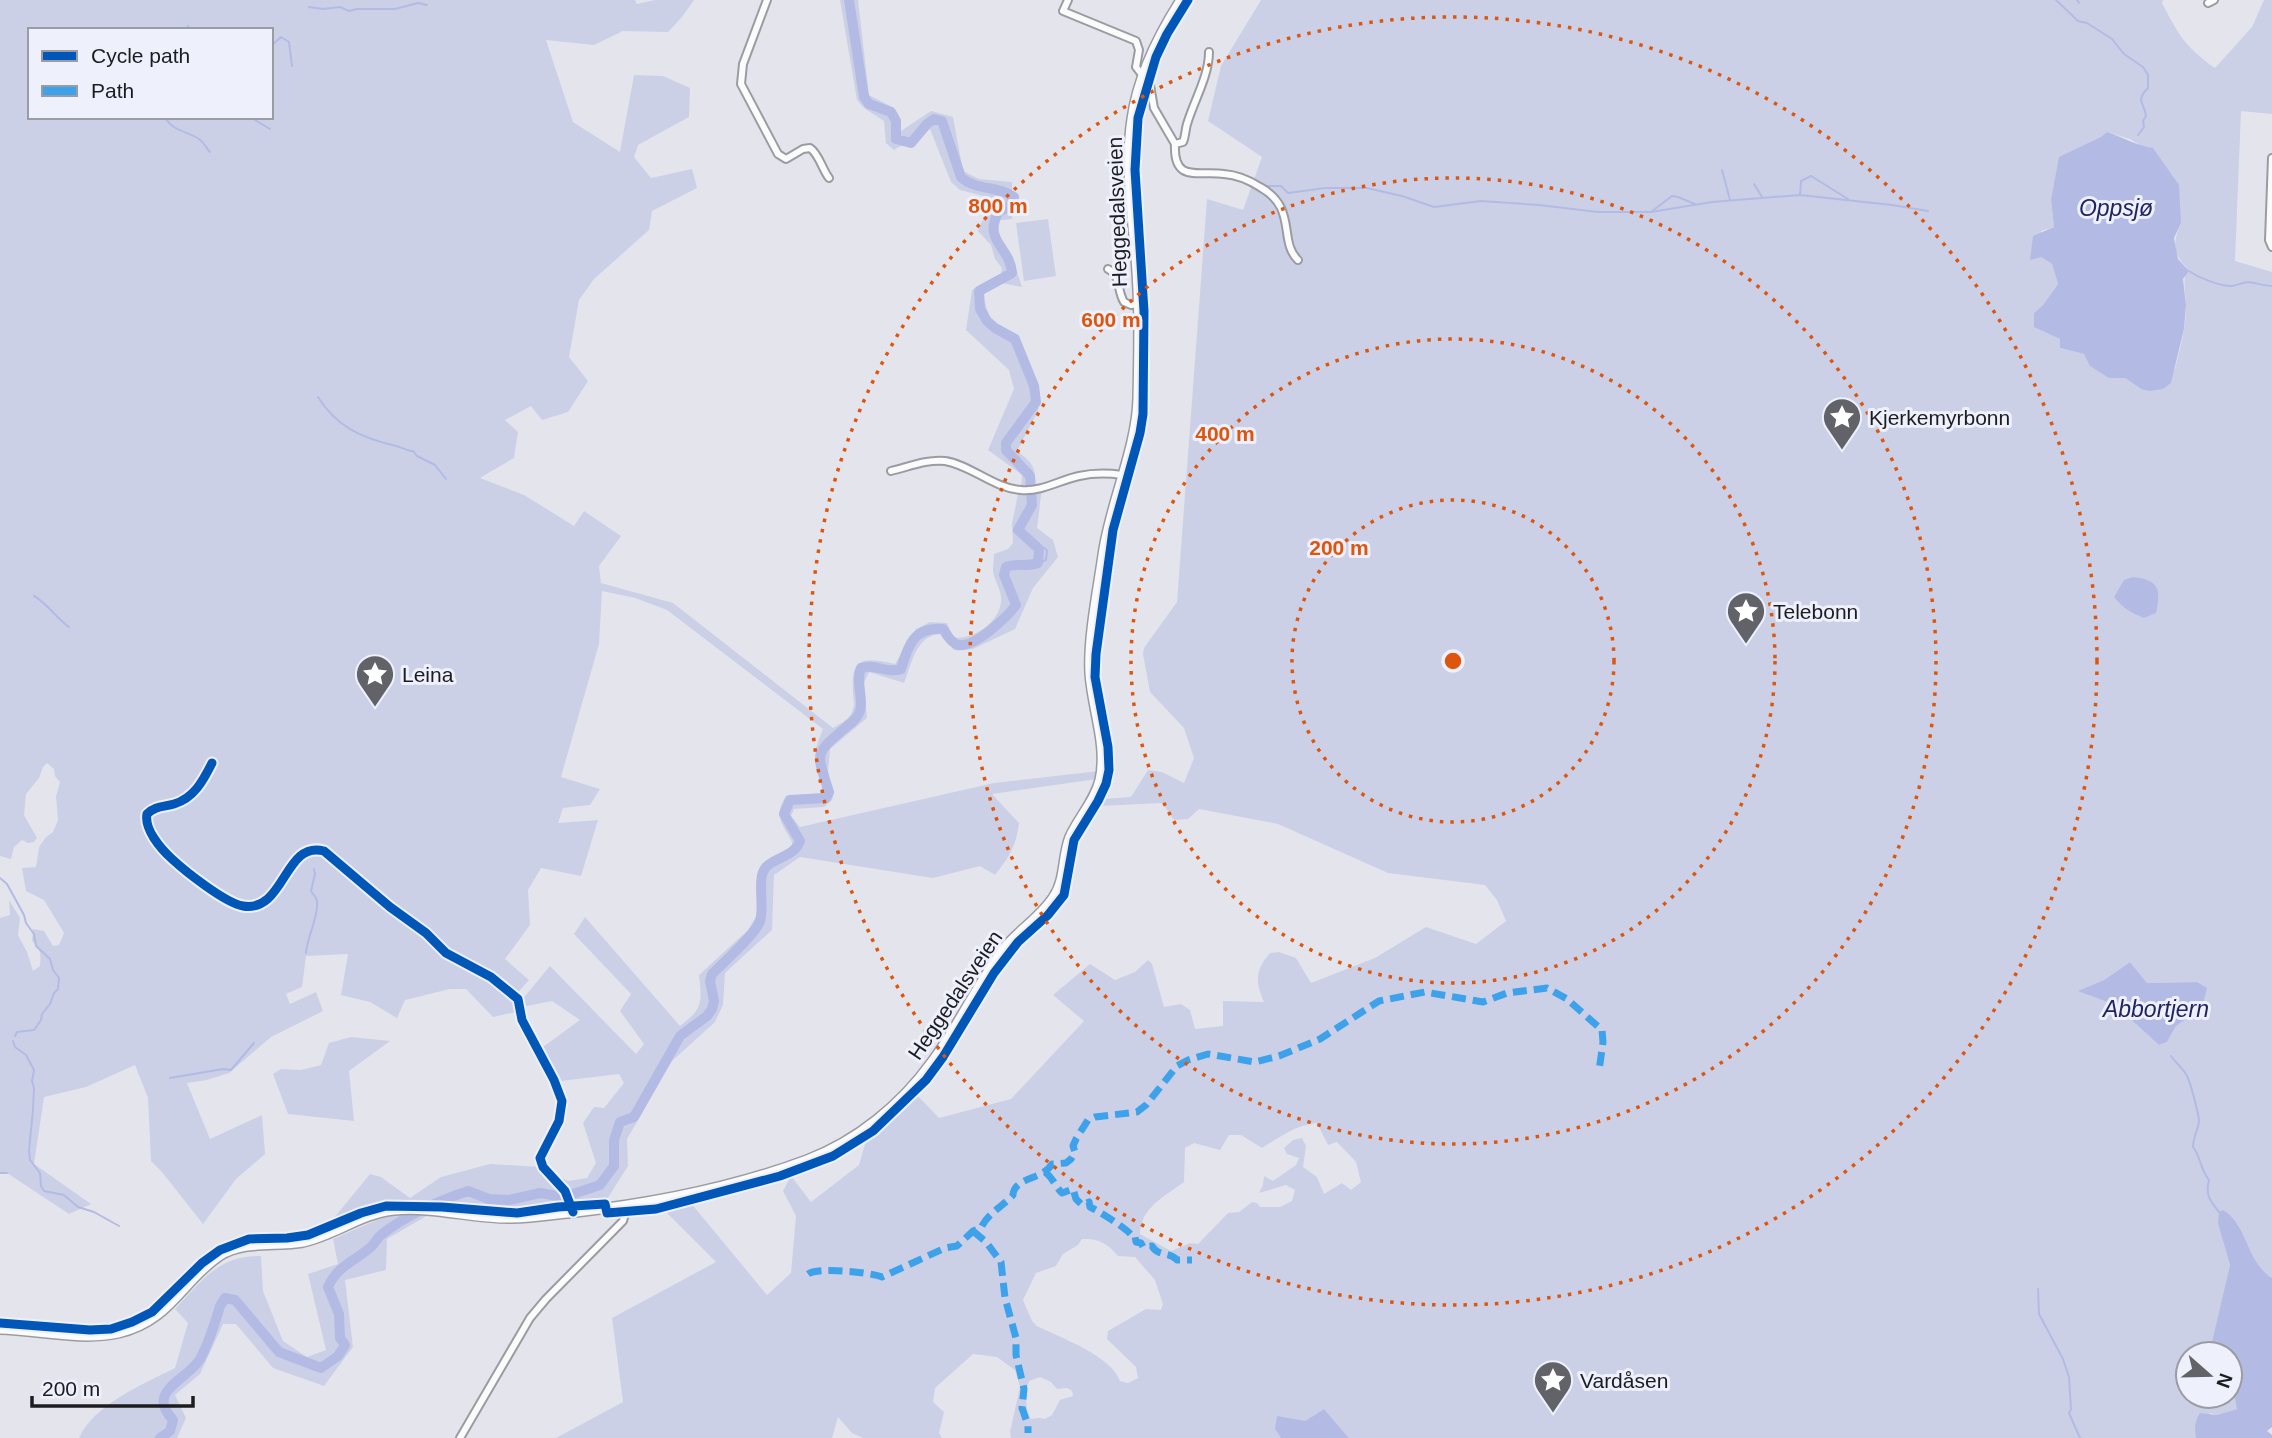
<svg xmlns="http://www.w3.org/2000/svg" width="2272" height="1438" font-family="Helvetica,sans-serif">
	<rect width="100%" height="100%" fill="#e4e5ec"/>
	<path fill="#cbd0e7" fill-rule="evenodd" d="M0,0H635L637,4L655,0H694L682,17L668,32L623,31L594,45L546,40L573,122L620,152L634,75L663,76L690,88L689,117L638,145L634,157L651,178L692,169L697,188L652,211L649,230L594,279L579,300L569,357L588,381L568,412L542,420L531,406L505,420L518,432L514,458L480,478L524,495L574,526L584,511L621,536L599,566L601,583L673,603L833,728C841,723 851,719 853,709C855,705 853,697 853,692C850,655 866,658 895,664L916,629L930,622L947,623L953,637C972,642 1003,620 1001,598C1001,589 994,580 993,571C993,565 994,559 994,554L1008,549L1013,543L1012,524L1018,494L1042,488L1037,528L1053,540L1058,557L1033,588L1015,629L973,649L954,650L941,634C916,635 912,663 904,683L869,672L864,683L867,718L830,749L828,773L834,793L832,800L824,807L794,809L791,816L800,827L994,783L1099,771L1097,779L992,794L1019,823C1016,847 1009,857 995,875L980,866L933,878L800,857L774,875L772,930L725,973L723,1005L715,1022L672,1061L627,1139L628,1166L604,1204L504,1209L449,1203L398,1202L372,1206L329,1224L370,1174L381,1177L410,1198L441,1177L490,1164L540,1167L568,1181L587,1178L596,1163L583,1123L594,1107L604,1108L624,1083L619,1074L561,1081L543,1047L580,1020L552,1001L522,1007L521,1001L550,966L636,1054L644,1044L620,1011L631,994L574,934L585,917L680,1026C703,1008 702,1003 699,975L748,930L758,913L759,874L763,864L792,846V842C782,823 773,816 786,796L820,793L822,787C813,761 812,755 823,729L667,610L635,598L602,591L599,644L561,777L600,789L590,805L563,808L558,823L598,820L581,876L541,868L528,890L530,925L505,959L529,980L513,998L516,1012L493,1017L466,989H450L405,1000L397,1018L370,1002L341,995L348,954L306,956L302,987L286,994L290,1004L316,992L323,1011L271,1037L229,1073L207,1080L187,1083L210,1139L262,1115L265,1154L236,1179L203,1224L162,1172L151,1161L148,1098L135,1065L86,1087L44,1097L34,1164L91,1204L69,1214L7,1173L0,1174V918L10,915L9,900L20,918L18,935L27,952L33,971L40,966C41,954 41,949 32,941L33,929L44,931L53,946L59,945L64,933L44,900L26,891L22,868L36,867L39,847L46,837L53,832L58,820L56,796L60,782L55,776L54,769L47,763L43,767L39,778L26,794L24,815L37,838L34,842L28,843L22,840L14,847L11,859L0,856ZM30,30H271V117H30Z
		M840,0H858L869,95L894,108L901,131L931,111L953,117L963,171L979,179L1012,182V219L995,221L991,233L1013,260L1022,287L1001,283L982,294L991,321L1018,335L1040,393L1038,411L1017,451C1034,464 1036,467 1035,489L1021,492L1022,475L988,450L1014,389L1009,370L966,330L972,290L1001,275L1002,268L995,259L991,245L978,231L983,219L994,209L991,198L960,190L951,182L930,129L894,150L886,143L884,121L864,108L857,100Z
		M1261,0H2163L2162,3C2178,34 2185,47 2215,68L2252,27L2264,0H2272V114L2241,111L2235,261L2272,272V1278L2262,1272L2251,1255L2245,1239L2218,1224L2230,1265L2209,1354H2188V1396L2220,1398L2234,1393L2237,1409L2217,1415L2210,1413C2199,1421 2193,1424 2196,1438H1349L1324,1409L1305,1421L1275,1429L1281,1438H1011L1010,1432L1020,1387L1015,1370L997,1357L973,1354L935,1388L933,1402L944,1412L939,1433L942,1438H863L852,1433L838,1417L832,1438H556L623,1402L612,1318L716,1262L663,1209L690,1202L767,1295L791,1273L796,1216L783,1191L791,1176L811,1202L859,1165L866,1141L865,1139L917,1095L939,1118L1011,1099L1084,1021L1053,995L1090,964L1115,980L1135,972L1148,960L1152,964L1164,1007L1181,1004L1190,1010L1195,1029L1223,1026V1001L1264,1002C1255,982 1255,970 1270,953L1279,952L1296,958L1311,983L1375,958L1426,927L1476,944L1506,921L1497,900L1485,885L1388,873L1278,824L1199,809L1188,819L1174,820L1162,803L1101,806L1104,799L1131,797L1148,770L1162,772L1184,783L1194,758L1184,728L1150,692L1143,654L1144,648L1177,602L1207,199L1243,210L1262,157L1208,121L1221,66ZM2107,132L2130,139L2143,147L2181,223C2173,241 2172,253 2187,268C2182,284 2186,291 2186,307C2186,328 2180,349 2175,369L2141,389L2125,378H2109L2084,354L2060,348L2061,339L2035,327L2034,313L2043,305L2058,284L2052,264L2041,257V231L2054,227L2051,200ZM2130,962L2147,983L2196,982L2202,1008L2176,1026L2167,1042L2159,1045L2115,1005L2079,991L2104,980ZM1317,1123L1328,1145L1337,1142L1356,1162L1361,1182L1351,1190L1342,1183L1324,1194L1317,1177L1303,1167L1306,1146L1302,1138L1293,1140L1284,1148L1287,1154L1299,1158L1296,1165L1273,1181L1264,1176L1263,1185L1259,1193L1286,1185L1295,1190L1292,1201L1280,1207H1260L1257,1203L1252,1202L1239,1212L1228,1213L1198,1244L1190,1243L1171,1251L1140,1234C1141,1207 1164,1197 1184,1182L1185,1148L1194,1143L1220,1150L1229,1135H1241L1262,1148C1280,1137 1296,1125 1317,1123ZM1082,1239C1099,1238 1108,1244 1118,1256L1135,1257L1155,1280L1163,1304L1161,1310L1146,1309L1108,1331L1107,1339L1136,1367L1138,1378L1128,1383L1120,1381C1112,1356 1059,1337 1037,1326L1032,1321L1023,1300L1036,1273L1056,1266L1063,1254L1078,1245ZM1040,1377L1051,1382L1057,1389L1067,1388L1072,1391L1073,1396L1060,1400L1052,1415L1045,1419L1039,1418L1031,1419C1025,1410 1025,1392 1029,1381Z
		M1048,219L1056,276L1024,281L1016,223Z
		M351,1037L390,1041L349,1071L354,1121L288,1114L273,1074L281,1069L301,1070L321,1065L329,1043Z
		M396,1214H430L387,1239L386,1270L345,1280L353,1347L324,1386L273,1368L236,1324H223L200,1374L175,1395L186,1418L177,1438H79C93,1405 145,1383 175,1368L188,1323L175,1309C202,1281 218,1255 261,1256L263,1291L283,1341L307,1357L326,1350L308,1274L338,1264L333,1239L377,1220Z"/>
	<path fill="#b3bbe4" d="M2107,132C2122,137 2138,146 2153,148L2179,185L2181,223L2174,238L2178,259L2189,271L2183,279L2186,305L2184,329L2171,383L2163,389L2149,391L2141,389L2125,378H2109L2090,366L2084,354L2060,348V339L2034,327V313L2043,305L2058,284L2052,264L2041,257L2030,260L2033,236L2054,227L2051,200L2059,157L2101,137Z
		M2133,577C2160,580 2161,590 2156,613L2144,618C2131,613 2123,608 2114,597L2124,580Z
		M2130,962L2147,983L2197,982L2207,988L2202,1008L2176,1026L2167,1042L2159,1045L2115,1005L2078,991L2104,980Z
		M2223,1210C2248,1225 2246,1262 2272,1278V1427L2267,1431L2272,1435V1438H2196C2194,1429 2195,1420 2200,1413L2217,1415L2237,1409L2234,1394L2230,1395V1354H2209L2230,1265L2218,1224L2219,1212Z
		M1324,1409L1349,1438H1281L1275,1429L1277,1416L1305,1421Z"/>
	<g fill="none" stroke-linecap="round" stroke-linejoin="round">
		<path stroke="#b3bbe4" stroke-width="2" d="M2056,0L2078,21L2087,23L2112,39L2124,54L2143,67L2148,75V88C2135,101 2144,102 2146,116L2143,121L2144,127L2138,135
			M2077,0L2079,3
			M309,7L323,9L340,7L349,11L357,9H395L418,3L427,5
			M188,26L189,30
			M271,46L281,37L289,42L292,66
			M165,117C172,131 187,131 199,139C205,143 205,147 210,152
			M255,117V120L270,129
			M1722,170L1730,200
			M1246,176L1266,186H1281L1288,193L1325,188H1367L1402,196L1434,207L1481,201L1539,205L1598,212H1651L1712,202L1800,195L1892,205L1928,211
			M1754,184L1762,197
			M1800,195L1801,181L1811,176L1848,199
			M1651,212L1672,196L1678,197L1695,204
			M2189,271C2197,277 2222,287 2232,286C2238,285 2243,282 2249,282C2257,283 2264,286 2272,286
			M318,397C336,426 360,437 392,445C400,446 406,451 413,451L417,456L435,465L446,479
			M1035,545L1041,546L1047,550L1046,560L1038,563
			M34,596C47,603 57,619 69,627
			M0,878L7,884L24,915L26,923L34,934L36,946L50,959L53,970L59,978L58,989L54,993L50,1004L42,1014L41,1020L34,1030L17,1032L15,1036
			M306,953C307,937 319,916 317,901C316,897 313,894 311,891L315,874L314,869
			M13,1041L15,1047L26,1055L34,1070L32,1081L34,1088L33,1110L29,1150L30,1160L40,1173L41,1186L44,1191L64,1195L78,1207L94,1212L119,1226
			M2171,1056C2176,1063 2185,1070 2188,1078C2191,1085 2198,1112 2199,1120C2199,1128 2193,1137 2193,1147C2201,1157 2200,1169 2209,1180C2205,1194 2210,1201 2219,1212
			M170,1078L223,1069L231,1070L254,1043
			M0,1173H7
			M2038,1289L2039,1314L2063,1359L2069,1377L2071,1409L2069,1413L2080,1438"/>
		<path stroke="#b3bbe4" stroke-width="10" d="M160,1438L170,1431L173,1420C145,1390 187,1381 200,1359C209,1343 215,1323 220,1306L225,1298L235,1300L279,1352L321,1368L338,1356L345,1345L340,1338L339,1314L328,1287C337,1266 355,1261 371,1247C375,1243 377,1238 381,1235C406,1215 438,1201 468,1191L489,1199L509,1200L540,1193L558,1196L573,1194L600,1185L614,1166V1140L620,1122L634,1117L680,1036L707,1016L712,1009L714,1001L710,981L712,974C723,963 756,934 760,921C765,907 756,878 766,867C777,856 794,857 800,841L784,814L790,800L826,798L829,792C817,753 813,755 845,728C851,723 858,718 860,711C864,698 855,682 861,668C875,663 887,674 901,669C908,645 914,627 943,629C946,634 951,643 958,645C975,648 1007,617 1016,605L1004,575L1006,567C1017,562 1025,568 1038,563L1039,549L1018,530L1032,505L1030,476L1006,450V443L1036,402L1034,386L1015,339L995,328L987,321L980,309L979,291L1012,273C1010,246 982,241 999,211L1008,208L1014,197C998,185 975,191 961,177L942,121L934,119L927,124L911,143L896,139V121L891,112L869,104L864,97L849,0"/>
		<g stroke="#9b9ca2" stroke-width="10">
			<path id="minor" d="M767,0L743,64L741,84L778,154L786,159L803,149L810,148C819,154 822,169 829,178
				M1068,0L1063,11L1136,41L1139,50L1136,67L1150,85L1154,108L1175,144L1183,142C1186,135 1185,128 1188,121C1195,99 1209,75 1209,52
				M2208,3L2214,0
				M1175,144C1173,184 1199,170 1224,174C1237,175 1249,180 1260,187C1298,208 1278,241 1298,260
				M2272,158L2269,240L2272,247
				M1108,269C1121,275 1117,291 1124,302L1131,305L1138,304
				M891,471C908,467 927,459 945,461C971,465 993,488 1021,490C1041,492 1060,480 1079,476C1093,473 1108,473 1122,475
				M212,763C203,781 194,798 174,804C164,807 155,806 147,814C144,829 160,848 172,859C185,871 225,903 243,906C285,913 284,840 324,851L390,907L426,933L446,953L491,977L518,999L522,1020L554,1080L562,1101L559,1121L540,1158L543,1167L565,1191L573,1212
				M460,1438L530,1318L546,1299L623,1221L627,1207"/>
		</g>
		<g stroke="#9b9ca2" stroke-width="12">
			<path id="secondary" d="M0,1329C38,1330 80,1341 118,1333C170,1321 181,1282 219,1256C244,1240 275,1247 303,1242C335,1235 362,1213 394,1210C434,1206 473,1219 512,1218C534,1218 555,1214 576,1212C655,1203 732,1188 807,1160C857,1141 901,1105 932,1062C958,1027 976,987 1001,952C1016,932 1039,919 1053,898C1066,880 1062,857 1070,837C1079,817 1095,801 1100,780C1108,745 1092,708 1090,673C1088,639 1098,590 1103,555C1110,504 1137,448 1138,398C1139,352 1140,304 1136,258C1132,212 1125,165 1132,119C1138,76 1158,36 1181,0"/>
		</g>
		<use href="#minor" stroke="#fbfbfc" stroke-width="6"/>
		<use href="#secondary" stroke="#fbfbfc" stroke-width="9"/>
		<path stroke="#3da2ea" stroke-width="7" stroke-dasharray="14 7" stroke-linecap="butt" d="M1045,1172C1053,1178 1055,1186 1062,1193L1073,1189L1076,1199L1082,1205L1089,1202L1090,1207C1099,1211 1129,1230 1132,1236H1135L1136,1242L1141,1243L1143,1247L1152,1246C1158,1257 1169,1251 1177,1260H1192
			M973,1231L986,1242L1001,1262L1005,1298L1016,1338V1355L1024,1389L1022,1408L1028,1425V1433
			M808,1274C818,1267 869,1272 882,1277L945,1248L957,1246L973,1231L981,1228C988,1213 1002,1207 1013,1195C1014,1177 1043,1180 1052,1164L1066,1163L1071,1159L1075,1152L1073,1146L1076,1139L1088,1120L1095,1117L1137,1112L1146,1105L1177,1066L1188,1060L1208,1054L1255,1062L1279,1056L1320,1039L1379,1001L1425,992L1483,1002L1507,993L1547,988L1567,999L1602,1030L1603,1042L1599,1071"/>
		<g stroke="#eef0fc" stroke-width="13">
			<path id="cycleway" d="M212,763C203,781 194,798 174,804C164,807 155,806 147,814C144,829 160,848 172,859C185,871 225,903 243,906C285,913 284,840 324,851L390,907L426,933L446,953L491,977L518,999L522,1020L554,1080L562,1101L559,1121L540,1158L543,1167L565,1191L573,1212
				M0,1323L90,1330L111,1329L132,1322L152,1312L202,1263L220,1250L249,1239L287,1238L308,1235L361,1213L386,1206L442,1207L517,1213L558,1207L605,1204L607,1213L656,1209L780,1176L833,1156L873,1131L926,1080L943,1057L994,973L1018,942L1048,915L1064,895L1074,840L1098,801L1106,784L1109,770L1108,747L1095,677L1096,654L1113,530L1140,433L1143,414L1144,311L1135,170L1138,118L1156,57L1167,34L1188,0"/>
		</g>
		<use href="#cycleway" stroke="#0057b8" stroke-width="9"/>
	</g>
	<g fill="none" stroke="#de560d" stroke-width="3.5" stroke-dasharray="3.5 7">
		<circle cx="1453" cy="661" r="161"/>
		<circle cx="1453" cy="661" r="322"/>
		<circle cx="1453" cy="661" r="483"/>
		<circle cx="1453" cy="661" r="644"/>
	</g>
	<defs>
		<g id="sight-pin" transform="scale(2.0125)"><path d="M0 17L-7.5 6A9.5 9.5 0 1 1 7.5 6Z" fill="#626368" stroke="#eef0fc"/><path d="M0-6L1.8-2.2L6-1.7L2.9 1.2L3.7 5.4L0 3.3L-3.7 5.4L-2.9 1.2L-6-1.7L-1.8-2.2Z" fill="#fff"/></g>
	</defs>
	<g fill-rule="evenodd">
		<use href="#sight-pin" x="1842" y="417"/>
		<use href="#sight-pin" x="1746" y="611"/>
		<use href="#sight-pin" x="375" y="674"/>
		<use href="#sight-pin" x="1553" y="1380"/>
	</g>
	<g text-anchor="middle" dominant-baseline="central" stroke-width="6" stroke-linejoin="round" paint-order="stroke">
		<g font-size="21" fill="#1c1d21" stroke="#eef0fc">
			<text transform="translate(1117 212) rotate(-92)">Heggedalsveien</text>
			<text transform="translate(955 995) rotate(-56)">Heggedalsveien</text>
		</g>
		<g font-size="21" fill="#1c1d21" stroke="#eef0fc" text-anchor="start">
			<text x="1869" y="417">Kjerkemyrbonn</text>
			<text x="1773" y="611">Telebonn</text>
			<text x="402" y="674">Leina</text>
			<text x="1580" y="1380">Vardåsen</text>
		</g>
		<g font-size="23" font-style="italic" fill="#212363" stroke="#eef0fc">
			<text x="2116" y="208">Oppsjø</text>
			<text x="2156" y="1009">Abbortjern</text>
		</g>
	</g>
	<circle cx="1453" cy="661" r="10" fill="#de560d" stroke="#eef0fc" stroke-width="3.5"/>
	<g font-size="21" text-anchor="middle" font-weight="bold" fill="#de560d" stroke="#eef0fc" stroke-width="6" stroke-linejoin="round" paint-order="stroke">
		<text x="998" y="213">800 m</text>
		<text x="1111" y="327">600 m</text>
		<text x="1225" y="441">400 m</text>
		<text x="1339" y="555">200 m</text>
	</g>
	<rect x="28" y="28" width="245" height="91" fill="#eef0fc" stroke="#9a9ca4" stroke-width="2"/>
	<rect x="42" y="51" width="35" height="10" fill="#0057b8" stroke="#9a9ca4" stroke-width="2"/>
	<text x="91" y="63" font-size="21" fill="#1c1d21">Cycle path</text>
	<rect x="42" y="86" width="35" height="10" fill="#3da2ea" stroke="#9a9ca4" stroke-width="2"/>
	<text x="91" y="98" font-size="21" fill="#1c1d21">Path</text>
	<g transform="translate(2209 1375) rotate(110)"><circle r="33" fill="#eef0fc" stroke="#9a9ca4" stroke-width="2"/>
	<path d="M0-5L12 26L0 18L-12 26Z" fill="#626368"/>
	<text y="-10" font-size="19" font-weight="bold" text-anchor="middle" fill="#1c1d21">N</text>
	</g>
	<path d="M32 1396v10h161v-10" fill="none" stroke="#1c1d21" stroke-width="3.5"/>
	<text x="42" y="1396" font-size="21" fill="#1c1d21" stroke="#eef0fc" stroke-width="5" paint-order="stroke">200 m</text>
</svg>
